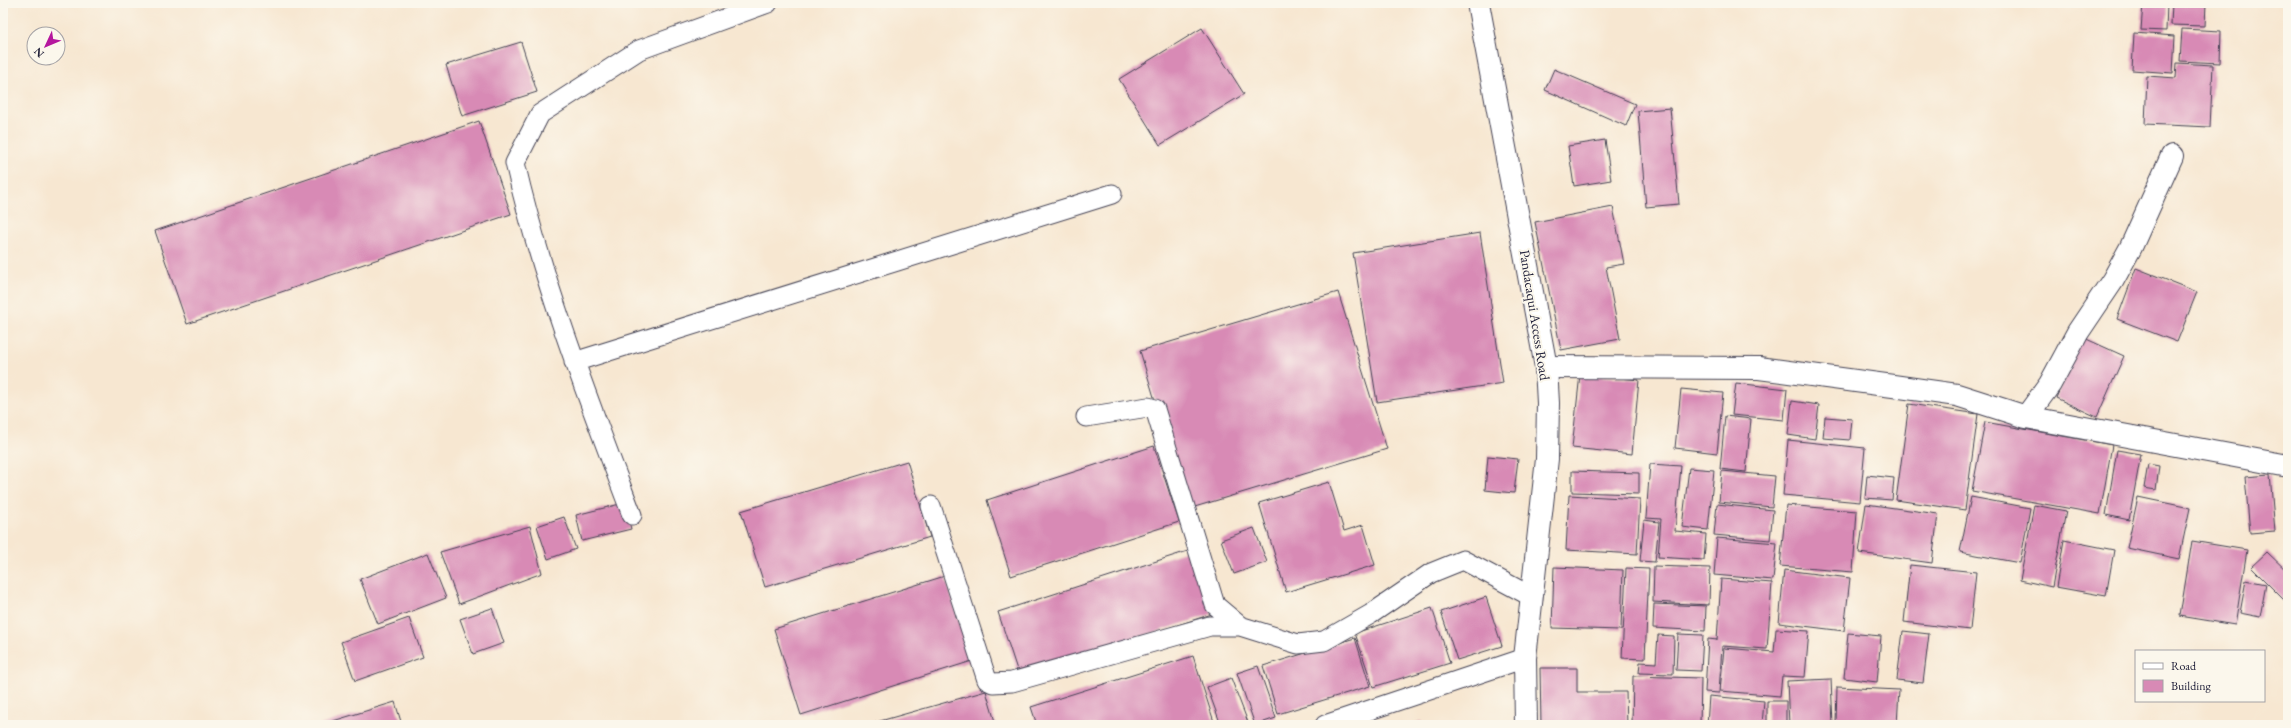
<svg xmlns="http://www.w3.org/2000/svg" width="2291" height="728" font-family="'EB Garamond',serif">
	<rect width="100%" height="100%" fill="#fbf7ec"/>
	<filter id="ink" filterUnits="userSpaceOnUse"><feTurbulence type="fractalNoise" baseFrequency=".025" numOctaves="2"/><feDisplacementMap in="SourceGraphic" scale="8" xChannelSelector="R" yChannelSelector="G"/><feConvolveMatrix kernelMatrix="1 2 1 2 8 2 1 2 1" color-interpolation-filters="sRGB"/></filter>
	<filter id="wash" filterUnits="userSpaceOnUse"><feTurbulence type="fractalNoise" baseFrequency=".012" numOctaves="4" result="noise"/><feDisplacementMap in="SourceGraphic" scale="16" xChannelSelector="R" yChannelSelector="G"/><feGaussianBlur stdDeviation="0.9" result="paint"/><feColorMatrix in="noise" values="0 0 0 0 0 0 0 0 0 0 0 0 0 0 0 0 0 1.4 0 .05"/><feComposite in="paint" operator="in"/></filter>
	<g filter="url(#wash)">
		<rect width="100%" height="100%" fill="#f7e7d1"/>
		<g id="blocks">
			<path fill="#d88ab5" d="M2143,3H2167L2166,31L2141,30Z
				M2172,3H2206L2205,26L2171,25Z
				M1202,28L1244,94L1160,145L1119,79Z
				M2182,29L2221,31L2220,63L2180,61Z
				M2134,33L2175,36L2173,73L2132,70Z
				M521,42L537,92L462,116L446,65Z
				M2177,63L2213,65L2210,127L2145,124L2147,76L2176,78Z
				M1554,69L1635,104L1626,126L1545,90Z
				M1670,108L1679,204L1646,207L1638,111Z
				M479,121L511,214L187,324L155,231Z
				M1605,140L1611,180L1574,186L1568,146Z
				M1613,207L1624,264L1606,267L1620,339L1561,350L1535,222Z
				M1480,233L1503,383L1377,402L1353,253Z
				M2136,268L2197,292L2177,342L2117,319Z
				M1338,292L1387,449L1188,509L1140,351Z
				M2082,337L2124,356L2097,417L2056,398Z
				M1580,374L1639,380L1632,454L1572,448Z
				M1736,383L1787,389L1784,420L1732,415Z
				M1681,389L1723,393L1717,453L1675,448Z
				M1792,401L1819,405L1815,439L1788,435Z
				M1909,404L1978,414L1965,510L1896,500Z
				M1725,416L1751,419L1746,472L1720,469Z
				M1825,417L1852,419L1850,440L1823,438Z
				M1985,422L2112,445L2100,514L1972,491Z
				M1788,440L1865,448L1860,502L1783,495Z
				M1154,446L1179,522L1011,576L987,500Z
				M2117,450L2141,454L2129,520L2106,515Z
				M1488,456L1518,459L1514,493L1485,490Z
				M907,461L930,537L765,587L741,511Z
				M1650,464L1681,466L1675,531L1706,534L1704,560L1658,557L1661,519L1646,518Z
				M2148,464L2159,466L2156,490L2144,488Z
				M1689,468L1714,470L1708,530L1682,527Z
				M1572,471L1639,473V494L1572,492Z
				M1722,471L1775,476L1772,507L1719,502Z
				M1867,475L1894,478L1892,500L1865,498Z
				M2270,475L2275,531L2250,533L2245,477Z
				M1329,482L1344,531L1363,525L1375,565L1286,592L1259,503Z
				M1569,495L1640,499L1637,554L1566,550Z
				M1971,497L2030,508L2020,563L1960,552Z
				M2138,497L2190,508L2179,559L2127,548Z
				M624,503L631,529L582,541L576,515Z
				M1717,504L1773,510L1770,540L1714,535Z
				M1866,504L1938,514L1932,563L1859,553Z
				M1786,505L1857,511L1853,572L1780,566Z
				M2034,505L2066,511L2052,587L2020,580Z
				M564,517L576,549L548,559L537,526Z
				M1644,520L1659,522L1655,562L1640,561Z
				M530,526L542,573L459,604L440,552Z
				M1254,528L1267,562L1234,574L1221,540Z
				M1717,538L1777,543L1773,580L1714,575Z
				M2064,540L2114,550L2106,596L2056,587Z
				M2192,541L2247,550L2235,625L2180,616Z
				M1191,550L1212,614L1019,676L998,612Z
				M2267,552L2288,572V601L2286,602L2251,567Z
				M428,553L446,598L378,624L360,579Z
				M1910,565L1976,572L1970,630L1904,622Z
				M1654,566L1710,568L1709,605L1653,602Z
				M1554,567L1623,570L1621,630L1552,628Z
				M1626,568L1649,569L1645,659L1622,658Z
				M1784,570L1850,578L1844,631L1779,623Z
				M945,576L972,661L801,715L774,629Z
				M1721,579L1772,583L1767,649L1722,646L1719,693L1705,692L1708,639L1717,640Z
				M2246,580L2266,584L2260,617L2240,613Z
				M1486,597L1502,646L1457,660L1441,612Z
				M1654,604L1706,606L1705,631L1653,628Z
				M492,608L504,643L473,654L460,619Z
				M1432,608L1450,663L1373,687L1355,633Z
				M409,618L423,657L355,681L341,642Z
				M1776,629L1809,631L1805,677L1782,676L1780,696L1720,691L1724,648L1774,652Z
				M1903,631L1929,634L1923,683L1897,680Z
				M1848,633L1881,636L1877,682L1844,678Z
				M1678,634L1703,635L1701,671L1676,670Z
				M1658,635L1674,636L1673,674L1639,673L1640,662L1656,663Z
				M1355,638L1370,686L1278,714L1263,666Z
				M1193,656L1215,725H1037L1031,707Z
				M1258,666L1276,718L1255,725L1237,673Z
				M1540,668H1577V692H1626L1627,725H1541Z
				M1633,676L1701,678L1700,725H1632Z
				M1231,678L1249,725H1221L1207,687Z
				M1831,679L1833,725H1789L1787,681Z
				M1837,687L1899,690L1897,725L1836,723Z
				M986,691L996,725H866Z
				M1709,696L1764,701L1762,725H1707Z
				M1767,701H1786V725H1767Z
				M395,702L402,725H320Z
				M1421,721L1422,725H1409Z
				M1902,722L1919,724V725H1901Z"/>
		</g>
	</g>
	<g filter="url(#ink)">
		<use href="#blocks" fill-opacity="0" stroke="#424052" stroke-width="1"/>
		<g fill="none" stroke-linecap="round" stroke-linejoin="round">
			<g stroke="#424052" stroke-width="21">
				<path id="lane" d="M574,362L1112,194
					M1086,417L1148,407L1155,409L1215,605L1240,626L1298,644L1324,641L1371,614L1431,573L1463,560L1532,597
					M931,506L987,680L993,683L1012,682L1210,626H1240
					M632,515C588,399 543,284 515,163L540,114L639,50L768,3
					M1325,725L1525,658"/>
			</g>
			<g stroke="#424052" stroke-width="24">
				<path id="street" d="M1546,367L1759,368L1893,386L1957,395L2026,417L2283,465
					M2026,417L2050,384L2078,332L2113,280L2131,247L2172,156"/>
			</g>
			<g stroke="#424052" stroke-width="24">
				<path id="secondary" d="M1478,3L1546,367L1548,403L1547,459L1525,658L1526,725"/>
			</g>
			<use href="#lane" stroke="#fff" stroke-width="19"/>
			<use href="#street" stroke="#fff" stroke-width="22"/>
			<use href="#secondary" stroke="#fff" stroke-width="22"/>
		</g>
	</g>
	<g text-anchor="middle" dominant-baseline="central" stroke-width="4" stroke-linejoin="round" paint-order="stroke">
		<g font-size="14" fill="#22223b" stroke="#fbf7ec">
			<text transform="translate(1535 315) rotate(81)">Pandacaqui Access Road</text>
		</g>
	</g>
	<rect width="2291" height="728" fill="none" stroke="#fbf7ec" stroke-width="16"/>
	<rect x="2135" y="650" width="130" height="52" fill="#fbf7ec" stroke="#a4a2a5"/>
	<rect x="2143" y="663" width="20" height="6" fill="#ffffff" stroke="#a4a2a5"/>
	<text x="2171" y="670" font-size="12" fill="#22223b">Road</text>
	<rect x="2143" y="680" width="20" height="12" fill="#d88ab5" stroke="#a4a2a5"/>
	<text x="2171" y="690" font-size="12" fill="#22223b">Building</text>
	<g transform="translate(46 46) rotate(226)"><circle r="19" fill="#fbf7ec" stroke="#a4a2a5"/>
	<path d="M0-3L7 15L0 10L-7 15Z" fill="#b5179e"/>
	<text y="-6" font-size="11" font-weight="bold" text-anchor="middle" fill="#22223b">N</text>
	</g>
</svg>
